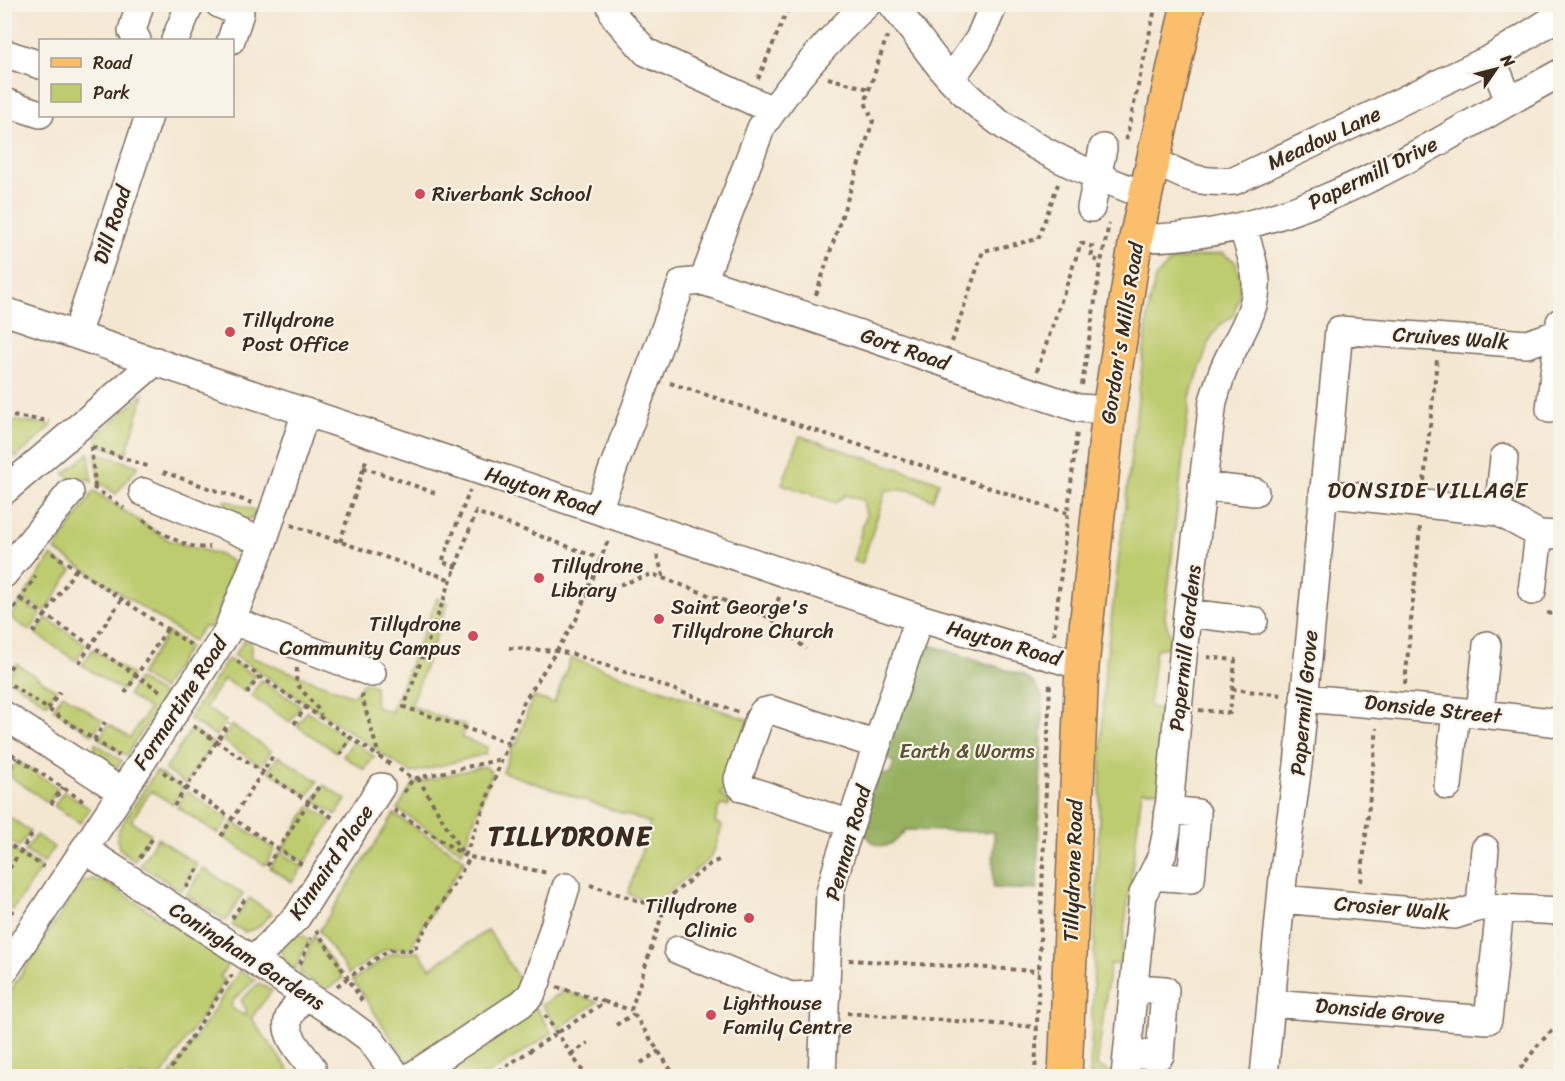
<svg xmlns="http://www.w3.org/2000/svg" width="1565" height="1081" font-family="Sriracha,sans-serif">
	<rect width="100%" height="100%" fill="#f7f3e8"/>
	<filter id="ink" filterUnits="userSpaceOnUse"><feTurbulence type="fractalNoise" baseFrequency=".0167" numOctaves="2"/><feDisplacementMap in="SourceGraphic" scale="12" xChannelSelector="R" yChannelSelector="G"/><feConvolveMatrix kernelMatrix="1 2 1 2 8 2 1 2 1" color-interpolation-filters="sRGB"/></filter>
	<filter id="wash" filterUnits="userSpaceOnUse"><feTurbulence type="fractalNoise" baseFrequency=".008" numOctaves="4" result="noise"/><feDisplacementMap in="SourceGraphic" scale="24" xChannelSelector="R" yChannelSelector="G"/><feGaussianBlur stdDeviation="1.35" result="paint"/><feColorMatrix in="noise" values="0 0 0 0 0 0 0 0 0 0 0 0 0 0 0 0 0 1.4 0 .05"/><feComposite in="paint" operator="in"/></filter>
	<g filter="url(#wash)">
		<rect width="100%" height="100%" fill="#f4e7d1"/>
		<path fill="#bdcc6e" stroke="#7c7b46" stroke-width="1.5" d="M1222,253L1236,262L1240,279L1239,297L1233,316L1220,325L1211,338L1190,396L1165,618L1170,637L1168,647L1156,649L1149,706L1165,711L1161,791H1142L1120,964H1110L1097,1066L1113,1073V1076H1090L1104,680L1149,307L1155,278L1171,261Z
			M144,394L126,454L97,445L98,434Z
			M4,420L49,424L52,426L16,458L5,444Z
			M800,436L939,482L933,500L911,490H886L862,564L853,561L866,515L863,500L845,495L836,503L782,484Z
			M95,452L138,466L116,494L99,482Z
			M89,453L92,482L86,478L80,485L64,474Z
			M94,491L168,540L221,555L233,562L219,612L210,628L203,627L193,641L55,550Z
			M225,500L257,511L254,516L244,522L224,512L223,507Z
			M51,556L72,570L45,612L23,598Z
			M437,598L448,603L411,706L466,726L462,738L487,747L486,754L411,773L234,655L244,641H251V657L353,696L364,682L375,686L376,707L391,712Z
			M21,601L41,614L30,631L10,617Z
			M46,618L86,644L76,661L36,634Z
			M168,632L189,647L162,689L140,675Z
			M93,649L132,675L122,691L82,665Z
			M571,658L749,720L727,787L720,793L730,803L728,806L723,805L719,807L715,822L722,826L712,857L655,903L628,894L650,823L503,772L513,744L516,745L533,697L554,703Z
			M228,659L255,676L245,692L224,679L205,707L226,721L216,736L189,719Z
			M17,664L56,690L47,704L7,678Z
			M138,679L165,696L126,756L99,739L108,724L130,738L149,709L128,695Z
			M261,680L301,706L290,722L251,696Z
			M63,694L102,720L93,735L53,709Z
			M307,711L346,737L336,752L297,726Z
			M232,725L271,751L261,766L222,740Z
			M191,729L213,743L186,784L165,770Z
			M353,741L374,756L365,770L343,756Z
			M95,743L122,761L116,769H106L93,757Z
			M278,756L318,781L308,796L268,771Z
			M18,761L58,788L49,803L8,775Z
			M485,766L492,773L462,852L397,809L414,783Z
			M156,771L183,788L173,804L151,791L131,821L151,834L134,861L119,848L117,838L119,829Z
			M324,785L346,800L336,815L314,800Z
			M64,791L90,809L80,823L54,806Z
			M187,791L229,819L218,834L177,807Z
			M310,806L332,821L305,863L283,848Z
			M5,814L30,831L19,847L5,838Z
			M394,814L465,860L414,941L413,948L386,949L349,974L319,931Z
			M233,822L275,849L265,865L223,837Z
			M36,835L54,847L44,863L25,851Z
			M157,838L197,864L181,891L140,865Z
			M5,844L41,868L13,910L5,904Z
			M280,852L303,867L292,882L270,868Z
			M203,868L243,894L226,921L186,895Z
			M92,879L108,884L229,962L220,977L225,980L162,1076H5V999L79,886L85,881Z
			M249,898L272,913L257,928L245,932L232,925Z
			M488,930L520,981L516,995L411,1063L407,1062L353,980L393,953L419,952L430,968Z
			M295,935H302L309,940L295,970C286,964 281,960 282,948Z
			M314,936L343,978L325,990L299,973Z
			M240,970L255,980L234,999L231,1006L234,1010L246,1016V1009L241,1000L259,983L272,991L251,1018L293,1076H170Z
			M560,990L598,1002L558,1029L542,1005L561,993Z
			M534,1005L552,1033L486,1076H425Z"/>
		<path fill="#96b061" stroke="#686d40" stroke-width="1.5" d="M924,643L1025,676C1034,683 1040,689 1043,700L1037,890L993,888L994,832L906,830C888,852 875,852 861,827L878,774H890L894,762L886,758Z"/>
	</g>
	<g filter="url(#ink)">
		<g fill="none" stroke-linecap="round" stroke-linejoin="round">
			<g stroke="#7c6c5d" stroke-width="30">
				<path id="minor" d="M219,4L240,13L231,40
					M610,4L615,17L646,52L772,110
					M892,4C910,26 926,49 943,70C996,133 1069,167 1145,195
					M137,40L132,31L140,4
					M175,40L190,4
					M4,53L40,65
					M1492,58L1509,101
					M951,79L979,39L994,4
					M4,102L40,114
					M1152,160C1184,176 1197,184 1234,181L1492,58L1560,15
					M1091,208L1103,148
					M1136,238C1296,241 1426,146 1560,73
					M703,281L761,128C791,83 827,41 867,4
					M4,311L919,618L1082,666
					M76,335L149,116
					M1550,409L1560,322
					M1202,486L1255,492
					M4,491L156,361
					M143,492L263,542
					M1323,493L1498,512L1539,534L1560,535
					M598,509L682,283L703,281L1078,408L1109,410
					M1498,512L1504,458
					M4,574L70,493
					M1532,591L1539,534
					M1187,613L1254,621
					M233,621L372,673
					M1304,698L1456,711L1560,723
					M1480,713L1487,645
					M4,715L122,792
					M1448,786L1456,711
					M851,824L743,788L739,784L738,779L759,719L763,712L771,710L877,745
					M84,849L347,1022L370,1039L397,1076
					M1152,876L1191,879L1197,813L1168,810
					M1282,899L1455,915L1480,907L1560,911
					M1480,907L1485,849
					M678,950L790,996L827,994
					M254,960L297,917L381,787
					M4,971L226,634L263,542L306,412
					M305,993C299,1001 293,1009 289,1017C282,1034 303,1055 312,1067
					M1271,1003L1488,1020L1500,908
					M1128,1053L1160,1055L1165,990L1134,988
					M412,1076L521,1004L531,995L537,981L566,887
					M822,1076L830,892L839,860L919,618
					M1125,1076L1143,894L1162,855L1167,830L1187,613L1213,401C1217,389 1220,377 1225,366C1237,338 1258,311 1256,280C1254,261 1248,244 1242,226
					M1264,1076L1283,878L1298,765L1339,330L1527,344L1560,333"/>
			</g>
			<g stroke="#7c6c5d" stroke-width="36">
				<path id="major" d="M1065,1076L1082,666L1109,410L1136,238L1188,4"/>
			</g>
			<path stroke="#7c6c5d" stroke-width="4" stroke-dasharray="4.5 4.5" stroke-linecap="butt" d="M828,78L869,89
				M758,79L790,4
				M1126,140L1156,4
				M816,295L873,121L865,102L887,36
				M952,342L983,251L1038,239L1058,184
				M1037,371L1081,243L1093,247L1091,258L1101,262
				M670,383L1067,513
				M1082,385L1101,262L1109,224
				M4,415L49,421
				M91,447L95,485L93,490
				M92,447L150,467
				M363,467L435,493
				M163,472L252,503
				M1424,481L1437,360
				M93,487L124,508
				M143,520C161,532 187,551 210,547
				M291,525L452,580
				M340,542L367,457
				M52,553L191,645
				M657,555L664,579
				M457,567L442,562L470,490
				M586,596L652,574L771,618L806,649
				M21,599L160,691
				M1547,613L1560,615
				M771,618L780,595
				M4,623L36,576
				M33,633L76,569
				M1054,635L1077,431
				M509,648L556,651L573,654L738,712
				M237,661L390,764
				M79,663L122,599
				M297,668L296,683L317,708L321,715
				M4,676L14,662
				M4,680L119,756
				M1405,684L1420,527
				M1232,689L1282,695
				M125,693L167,629
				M247,694L259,676
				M363,694L362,697L379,756
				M48,709L60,692
				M1199,710L1230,713L1235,660L1206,657
				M294,724L306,707
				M193,726L335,819
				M94,740L105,722
				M509,743L404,707L476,512L601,559
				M4,749L86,803
				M340,755L351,737
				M399,769L413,779
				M163,772L304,866
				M5,774L16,757
				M418,778L464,856
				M404,792L413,779L502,759
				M51,804L63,787
				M174,806L229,723
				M394,810L465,856L548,873
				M221,836L275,753
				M4,841L44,867
				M465,856L524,702L576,620L609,538
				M140,858L154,836
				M267,866L321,783
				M4,876L33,833
				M1361,882L1377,728
				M590,885L664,909L631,1010L675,1076
				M186,888L200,866
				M4,906L14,912
				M658,906L710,864L721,859
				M232,918L247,896
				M316,930L348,978L386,952L391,950H416V944L470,858
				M849,960L1039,971
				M300,964L311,938
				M337,986L348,978L364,1004
				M557,987L605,1002
				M847,1013L1037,1027
				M545,1015L586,1076
				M616,1025L634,1014
				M571,1054L588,1043
				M641,1063L659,1051
				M166,1076L232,975
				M491,1076L605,1002L631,1010
				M1035,1076L1050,682
				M1515,1076L1538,1045L1560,1022"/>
			<use href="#minor" stroke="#fff" stroke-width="27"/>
			<use href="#major" stroke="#fabe6d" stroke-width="33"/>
		</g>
	</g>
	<g fill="#d1495b" stroke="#f7f3e8" stroke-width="2">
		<circle cx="420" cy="194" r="6"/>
		<circle cx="230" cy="332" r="6"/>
		<circle cx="539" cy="578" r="6"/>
		<circle cx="659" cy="619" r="6"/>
		<circle cx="473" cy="636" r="6"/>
		<circle cx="749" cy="918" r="6"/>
		<circle cx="711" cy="1015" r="6"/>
	</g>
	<g text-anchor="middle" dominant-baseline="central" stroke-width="4.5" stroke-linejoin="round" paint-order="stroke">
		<g font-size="21" fill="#3b2a1e" stroke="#f7f3e8">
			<text transform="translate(1324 138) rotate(-25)">Meadow Lane</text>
			<text transform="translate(1373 173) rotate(-26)">Papermill Drive</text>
			<text transform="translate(112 225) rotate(-72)">Dill Road</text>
			<text transform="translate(1122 333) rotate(-81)">Gordon's Mills Road</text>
			<text transform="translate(1451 338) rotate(4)">Cruives Walk</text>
			<text transform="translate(905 349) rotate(19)">Gort Road</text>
			<text transform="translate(542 491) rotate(18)">Hayton Road</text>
			<text transform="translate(1004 643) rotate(16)">Hayton Road</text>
			<text transform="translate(1185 648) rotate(-84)">Papermill Gardens</text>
			<text transform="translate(180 703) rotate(-57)">Formartine Road</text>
			<text transform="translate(1304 703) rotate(-85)">Papermill Grove</text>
			<text transform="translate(1433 709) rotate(6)">Donside Street</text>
			<text transform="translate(848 843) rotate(-74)">Pennan Road</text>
			<text transform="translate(331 862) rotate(-56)">Kinnaird Place</text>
			<text transform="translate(1073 871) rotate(-88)">Tillydrone Road</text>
			<text transform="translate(1392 908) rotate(5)">Crosier Walk</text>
			<text transform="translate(247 956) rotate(33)">Coningham Gardens</text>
			<text transform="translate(1380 1011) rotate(5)">Donside Grove</text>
		</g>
		<g font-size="21" fill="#3b2a1e" stroke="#f7f3e8" text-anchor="start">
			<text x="432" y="194">Riverbank School</text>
			<text x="242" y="320">Tillydrone<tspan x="242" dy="24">Post Office</tspan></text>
			<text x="551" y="566">Tillydrone<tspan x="551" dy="24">Library</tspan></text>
			<text x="671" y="607">Saint George's<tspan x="671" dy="24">Tillydrone Church</tspan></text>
			<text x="461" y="624" text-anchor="end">Tillydrone<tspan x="461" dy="24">Community Campus</tspan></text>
			<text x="737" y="906" text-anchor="end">Tillydrone<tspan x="737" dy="24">Clinic</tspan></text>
			<text x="723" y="1003">Lighthouse<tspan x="723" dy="24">Family Centre</tspan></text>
		</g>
		<g font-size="21" fill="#5c5232" stroke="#f7f3e8">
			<text x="967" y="751">Earth &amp; Worms</text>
		</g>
		<g font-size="22" letter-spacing="1.5" fill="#3b2a1e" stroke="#f7f3e8">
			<text x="1428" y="490">DONSIDE VILLAGE</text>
		</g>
		<g font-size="27" font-weight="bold" letter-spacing="1.5" fill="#3b2a1e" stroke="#f7f3e8">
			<text x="570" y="836">TILLYDRONE</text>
		</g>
	</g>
	<rect width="1565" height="1081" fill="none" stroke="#f7f3e8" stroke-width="24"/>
	<rect x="39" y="39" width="195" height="78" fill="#f7f3e8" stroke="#aca397" stroke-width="1.5"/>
	<rect x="51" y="58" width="30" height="9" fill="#fabe6d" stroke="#aca397" stroke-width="1.5"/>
	<text x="93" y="69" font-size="18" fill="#3b2a1e">Road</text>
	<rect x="51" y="84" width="30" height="18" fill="#bdcc6e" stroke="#aca397" stroke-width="1.5"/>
	<text x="93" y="99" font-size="18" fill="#3b2a1e">Park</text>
	<g transform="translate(1496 69) rotate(55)" stroke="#f7f3e8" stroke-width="4.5" paint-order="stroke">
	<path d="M0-4.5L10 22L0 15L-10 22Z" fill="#3b2a1e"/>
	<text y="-9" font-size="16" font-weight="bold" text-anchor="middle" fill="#3b2a1e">N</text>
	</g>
</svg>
